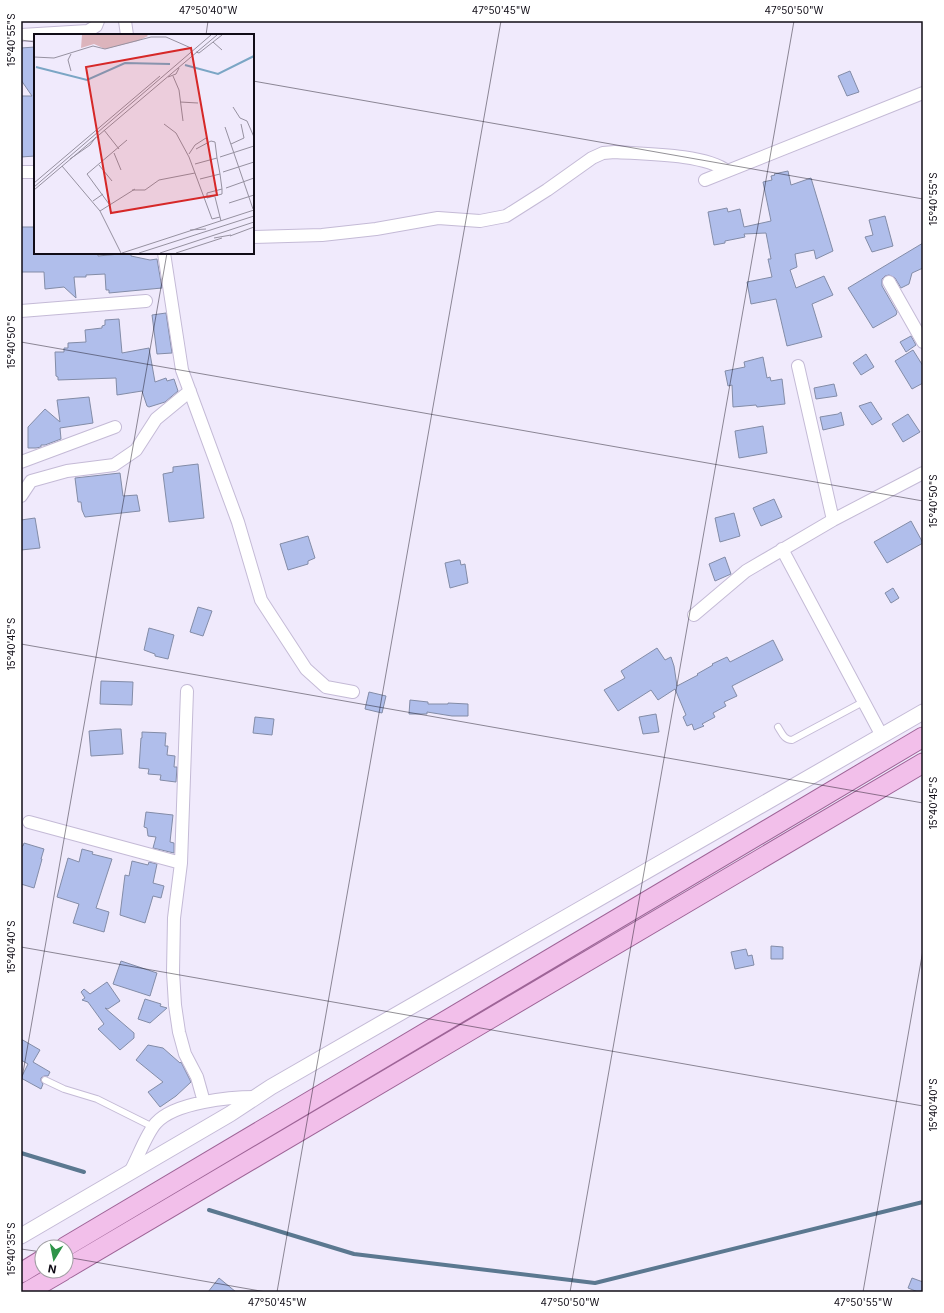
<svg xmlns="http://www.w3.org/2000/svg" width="944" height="1313" font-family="Inter,sans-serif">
	<rect width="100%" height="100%" fill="#f0eafc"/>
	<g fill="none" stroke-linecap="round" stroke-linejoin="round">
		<path stroke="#5b7890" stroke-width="4" d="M21,1153L84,1172
			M209,1210L354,1254L595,1283L923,1202"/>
	</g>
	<path fill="#b0beeb" stroke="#838ca7" d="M35,47V156L21,157V96H32L21,80V48Z
		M850,71L859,92L847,96L838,76Z
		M788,171L791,185L811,178L833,251L816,259L814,250L795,254L797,267L790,270L796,288L824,276L833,295L812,304L822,337L787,346L776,299L751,304L747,282L772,277L768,259H771L766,233L744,234L745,237L725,241V243L714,245L708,212L727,208L728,212L740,209L744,227L771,221L763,182L772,180L771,176L775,175L774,174Z
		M885,216L893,246L872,252L865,237L873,235L869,220Z
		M21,227H35V253H98V256L131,253V256L150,260L157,259L162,288L109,293V290H106L105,274L86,275V277H74L76,298L64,287L45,289L44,272H21Z
		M923,243V268L912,273L909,284L901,288L895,278L889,275L885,276L882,279V286L897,312L896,315L873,328L848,288Z
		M166,313L172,353L157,354L152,315Z
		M119,319L122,353L149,348L155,382L166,378L167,381L174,379L178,391L165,402L149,407L147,406L142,391L117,395L116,378L58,380V377L56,376L55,352H64V348H68V343L86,342L85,330L102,328V326L105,325V320Z
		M911,336L916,345L906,352L900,342Z
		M913,350L923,366V383L912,389L895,361Z
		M866,354L874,367L861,375L853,363Z
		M763,357L767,378L770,377L771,381L782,379L785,404L757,407L756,405L733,407L732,385L728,386L725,371L745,367L744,362Z
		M834,384L837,396L816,399L814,388Z
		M89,397L93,423L60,428L61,439L45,445H41V447L36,448H28V427L45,409L60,422L57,400Z
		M871,402L882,419L872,425L859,406Z
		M841,412L844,425L823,430L820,417L838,414Z
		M908,414L920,432L903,442L892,424Z
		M763,426L767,453L739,458L735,431Z
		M198,464L204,518L169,522L163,474L173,472V467Z
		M120,473L123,496L137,495L140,511L85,517L82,510L81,502H78L75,478Z
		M774,499L782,517L761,526L753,508Z
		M734,513L740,536L720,542L715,518Z
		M35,518L40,548L21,550V520Z
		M911,521L923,543L887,563L874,542Z
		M308,536L315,558L308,561V564L288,570L280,544Z
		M725,557L731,574L715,581L709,564Z
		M458,560H460L461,565L465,564L468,583L450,588L445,563Z
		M893,588L899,598L891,603L885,593Z
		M198,607L212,611L203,636L190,632Z
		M149,628L174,635L168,659L155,656V654L144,650Z
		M773,640L783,660L732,686L737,696L724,702L726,706L713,713L715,717L702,724L704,726L694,730L692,724L687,726L683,717L686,715L675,689L658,700L651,690L618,711L604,690L625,678L621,671L657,648L665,660L671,657L674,666L677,686L698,675L697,674L713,665L712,664L727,657L730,662Z
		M101,681L133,682L132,705L100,704Z
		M369,692L386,696L382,713L365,709Z
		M410,700L428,702V704H448V703L468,704V716H452L427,712V714H409Z
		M656,714L659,732L643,734L639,717Z
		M255,717L274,719L272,735L253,733Z
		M115,729H121L123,754L91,756L89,731Z
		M142,732L166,733L165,746H168L167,755L175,756L174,767H177L176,782L160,780L161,775L148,774L149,769L139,768L141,738H142Z
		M146,812L173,815L170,842L174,843V853L153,848L156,837L148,836L147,828L144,827Z
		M24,843L44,849L41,859H42L34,888L21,884V846H23Z
		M82,849L93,852L92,854L112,859L96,908L109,912L104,932L73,923L79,904L57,897L68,858L79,862Z
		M132,861L148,865L149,862L157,864L153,883L164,886L161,898L153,896L145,923L120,915L125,875L129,876Z
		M771,946L783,947V959H771Z
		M746,949L748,956L752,955L754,965L735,969L731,952Z
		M121,961L157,973L150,996L113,984Z
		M107,982L120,1001L108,1009L105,1008L134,1033V1038L120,1050L98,1029L104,1024L88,1002L82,1000L85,998L81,992L84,989L90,994Z
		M145,999L161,1004L160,1006L167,1008L150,1023L138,1019Z
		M21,1039L40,1050L33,1062L50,1072L48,1076H44L41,1078V1081L43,1084L41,1089L21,1078L28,1064L21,1060Z
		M148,1045L163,1048L180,1063L181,1062L191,1082L176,1096L160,1107L148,1092L163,1082L136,1060Z
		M219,1278L236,1292H208Z
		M912,1278L923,1282V1292H918L908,1288Z"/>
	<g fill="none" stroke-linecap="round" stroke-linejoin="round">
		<g stroke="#c4bad6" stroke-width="8">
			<path id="service" d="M778,727C782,733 784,740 792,740L863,702
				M45,1080L64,1089L97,1099L153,1127"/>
		</g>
		<g stroke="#c4bad6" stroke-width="14">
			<path id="minor" d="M125,21L127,35
				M21,35L88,31L96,26L98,21
				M21,172H35
				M705,180L923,93
				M253,237L322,235L376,229L438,218L480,221L506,216L547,190L592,158L603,153L615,152C644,154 705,154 727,171
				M164,253L182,370L238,522L261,600L306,669L326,687L353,692
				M889,282L923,342
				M21,311L146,301
				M798,366L833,520
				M21,462L115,427
				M21,496L31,481L67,471L114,465L136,450L156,419L190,391
				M782,549L882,736
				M694,615L746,571L833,520L923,473
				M187,691L181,863L174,918L173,972L175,1005L179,1032L185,1054L197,1077L204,1102
				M29,822L181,863
				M130,1172C138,1158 146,1134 156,1123C175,1102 230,1097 257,1097"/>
		</g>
		<g stroke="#c4bad6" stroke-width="17">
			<path id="tertiary" d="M21,1236L230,1114L271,1087L923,712"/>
		</g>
		<g stroke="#9e6497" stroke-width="21">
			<path id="primary" d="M65,1247L923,737
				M66,1269L923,763
				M21,1273L42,1260
				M27,1292L63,1271"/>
		</g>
		<use href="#service" stroke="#fff" stroke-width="6"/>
		<use href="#minor" stroke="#fff" stroke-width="12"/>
		<use href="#tertiary" stroke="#fff" stroke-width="15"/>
		<use href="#primary" stroke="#f2bfea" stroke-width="19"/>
	</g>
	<path fill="none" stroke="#100c16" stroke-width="1" stroke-opacity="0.45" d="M206,35L208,21M21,40L35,42M253,81L923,199M21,342L923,501M21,644L923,803M21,947L923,1106M21,1084L167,253M21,1249L42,1252M66,1257L266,1292M277,1292L501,21M570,1292L794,21M863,1292L923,950"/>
	<g transform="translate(34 34)">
		<rect width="220" height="220" fill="#f0eafc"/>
		<path d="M48,1H113L114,2L104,7L71,15L60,10L47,14Z" fill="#dcb4bc"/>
		<path fill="none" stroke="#7ba6c5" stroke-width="2" d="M151,31L184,40L220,22M2,33L53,46L91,29L136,30"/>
		<path fill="none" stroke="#9691a0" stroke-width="1" d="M179,8L188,16M162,18L165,19L188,1M0,23L20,24L59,12L71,15L117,3H132L157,14M37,37L34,26L37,20M139,42L145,56L149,87M134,43L142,40L145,34M146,68L164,69M199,73L206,84L213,87L220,103M130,90L142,99L155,123L178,185L186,183M191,93L219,175M70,96L85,115M197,110L210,104L207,90M162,115L177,107L181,108L183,124L186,140L188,155V160L173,164V159L188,155M80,119L87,136M155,120L161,111L172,104M186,123L220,112M36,125L56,111L62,103M161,130L183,124M65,131L78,147M28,132L66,177L87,219M189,138L220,128M166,145L186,140M0,149L126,42M0,153L177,1M192,154L220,144M0,156L183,1M98,156H111L125,146L161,139M181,163L187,187M59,167L69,160M195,169L220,161M75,170L53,140L93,106M66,177L101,155M156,196L172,195M196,202L220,193M180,204L197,201M88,219L220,176M105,219L220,182M126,219L220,188M142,219L188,204"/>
		<path fill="#d62828" fill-opacity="0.15" stroke="#d62828" stroke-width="2" d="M157,14L183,161L77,179L52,33Z"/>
		<rect width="220" height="220" fill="none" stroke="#100c16" stroke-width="2"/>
	</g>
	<rect width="944" height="1313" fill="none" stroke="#ffffff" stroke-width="44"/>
	<g transform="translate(54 1259) rotate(190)"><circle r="19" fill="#ffffff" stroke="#9f9ea2"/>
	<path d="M0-3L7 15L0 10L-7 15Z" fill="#2f9449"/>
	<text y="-6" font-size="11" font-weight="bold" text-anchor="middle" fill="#100c16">N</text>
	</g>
	<rect x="22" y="22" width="900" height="1269" fill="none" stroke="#100c16" stroke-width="1.5"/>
	<g font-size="10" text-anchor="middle" fill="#100c16">
		<text x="208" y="14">47°50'40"W</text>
		<text x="501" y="14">47°50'45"W</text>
		<text x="794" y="14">47°50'50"W</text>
		<text transform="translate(11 40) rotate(-90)" y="4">15°40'55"S</text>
		<text transform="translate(933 199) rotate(-90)" y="4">15°40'55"S</text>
		<text transform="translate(11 342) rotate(-90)" y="4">15°40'50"S</text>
		<text transform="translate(933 501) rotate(-90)" y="4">15°40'50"S</text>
		<text transform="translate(11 644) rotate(-90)" y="4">15°40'45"S</text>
		<text transform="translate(933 803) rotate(-90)" y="4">15°40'45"S</text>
		<text transform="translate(11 947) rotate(-90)" y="4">15°40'40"S</text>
		<text transform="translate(933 1105) rotate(-90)" y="4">15°40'40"S</text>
		<text transform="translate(11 1249) rotate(-90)" y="4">15°40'35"S</text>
		<text x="277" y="1306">47°50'45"W</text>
		<text x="570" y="1306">47°50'50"W</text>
		<text x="863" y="1306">47°50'55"W</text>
	</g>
</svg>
